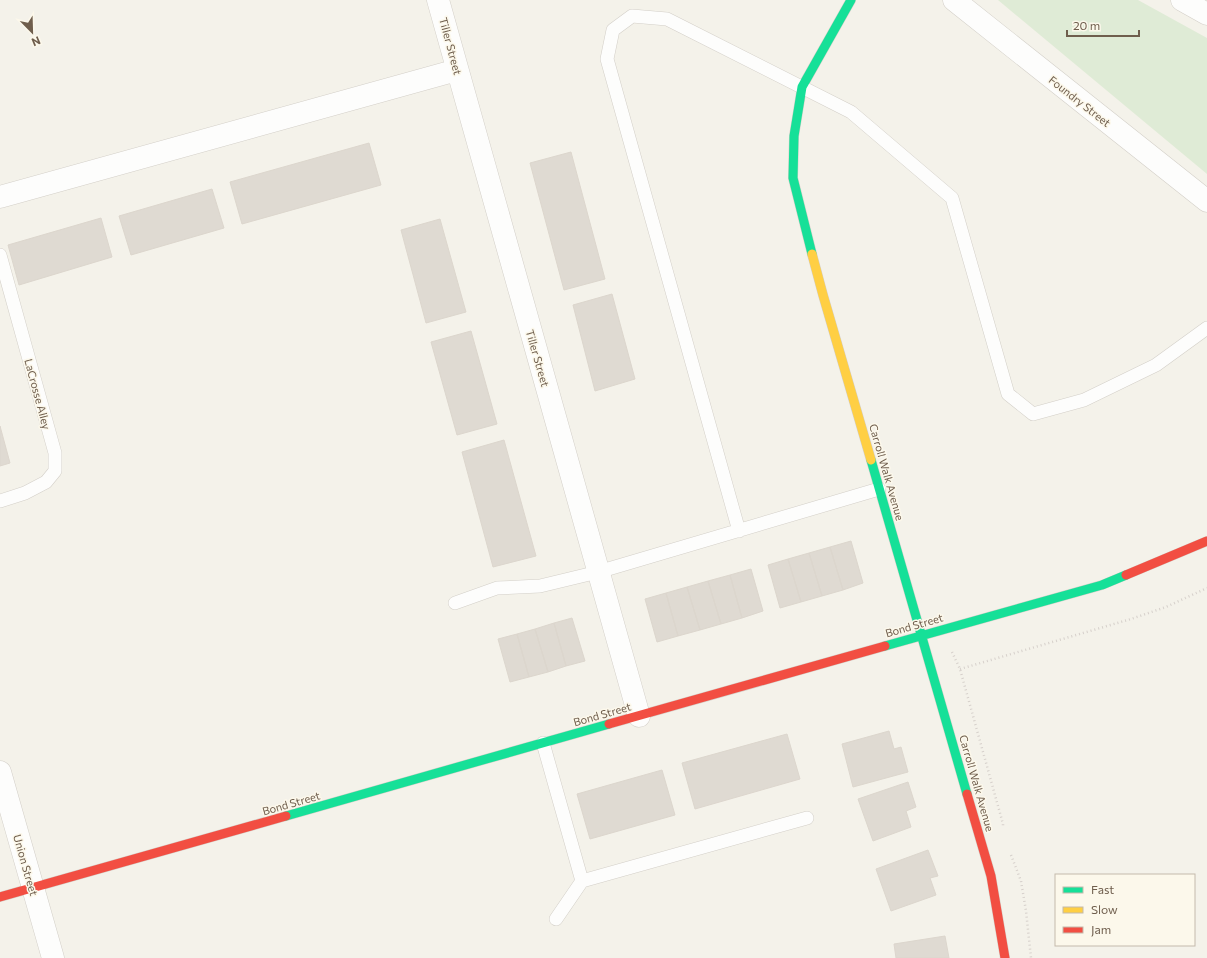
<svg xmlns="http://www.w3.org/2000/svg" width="1207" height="958" font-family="Commissioner,sans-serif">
	<rect width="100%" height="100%" fill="#f4f2ea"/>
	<path fill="#dfebd6" d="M998,0H1138L1207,38V174Z"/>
	<path fill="#dfdad2" stroke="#dcd6cd" d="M369,143L381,185L242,224L230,182Z
		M571,152L605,279L564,290L530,163Z
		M212,189L224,228L131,255L119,216Z
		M101,218L112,257L19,285L8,245Z
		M440,219L466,312L426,323L401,230Z
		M612,294L635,379L595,391L573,305Z
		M471,331L497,424L457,435L431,342Z
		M0,426L10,463L0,466Z
		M504,440L536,556L493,567L462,452Z
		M851,541L863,583L843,590L830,547Z
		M830,547L843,590L822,596L809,553Z
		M809,553L822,596L801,602L788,559Z
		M788,559L801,602L780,608L768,565Z
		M751,569L763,611L742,618L730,575Z
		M730,575L742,618L721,624L708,581Z
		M708,581L721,624L700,630L687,587Z
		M687,587L700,630L678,636L666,593Z
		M666,593L678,636L657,642L645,599Z
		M572,618L585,661L566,666L554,623Z
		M554,623L566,666L548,672L535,629Z
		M535,629L548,672L529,677L517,634Z
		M517,634L529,677L510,682L498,639Z
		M889,731L894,749L901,747L908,772L853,787L842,744Z
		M787,734L800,779L695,809L682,763Z
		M662,770L675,815L590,839L577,794Z
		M908,782L916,807L906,811L911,827L873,841L858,799Z
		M928,850L938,876L930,878L936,895L891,911L876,869Z
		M945,936L949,958H896L894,944Z"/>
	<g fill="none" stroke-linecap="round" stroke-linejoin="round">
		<g stroke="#d3cfc8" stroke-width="14">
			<path id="lane" d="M0,255L55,453V471L46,482L25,493L0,501
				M739,531L607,59L613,30L632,16L667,19L851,112L952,198L1008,394L1033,414L1084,400L1156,365L1207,328
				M455,603L497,588L540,586L598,572L879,489
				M543,743L582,881L807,818
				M556,919L582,881"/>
		</g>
		<g stroke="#d3cfc8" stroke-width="23">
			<path id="street" d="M438,0L639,716
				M954,0L1207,201
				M1182,0L1207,14
				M0,197L457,70
				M0,772L53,958"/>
		</g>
		<g stroke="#d4cfc8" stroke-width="10">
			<path id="fast" d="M812,254L793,178L794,136L802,87L851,0
				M871,460L967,794
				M885,646L1102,585L1126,575
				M286,816L609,724"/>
		</g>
		<g stroke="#d4cfc8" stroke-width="10">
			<path id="slow" d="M812,254L823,295L871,460"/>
		</g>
		<g stroke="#d4cfc8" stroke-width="10">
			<path id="jam" d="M1126,575L1207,541
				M609,724L885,646
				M967,794L991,876L1005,958
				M0,897L286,816"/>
		</g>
		<path stroke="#d6d0cb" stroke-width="2.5" stroke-dasharray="1 3" stroke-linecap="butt" d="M952,652L960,669L1003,824V828
			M960,669L1131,619L1166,607L1207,588
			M1011,855L1021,881L1026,911L1031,958"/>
		<use href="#lane" stroke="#fdfdfc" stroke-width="13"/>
		<use href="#street" stroke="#fdfdfc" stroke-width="22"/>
		<use href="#fast" stroke="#16e098" stroke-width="9"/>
		<use href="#slow" stroke="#ffcf43" stroke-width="9"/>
		<use href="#jam" stroke="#f24e42" stroke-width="9"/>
	</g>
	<g text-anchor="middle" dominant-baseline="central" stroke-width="3" stroke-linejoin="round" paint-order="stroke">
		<g font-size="11" fill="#6f5e4d" stroke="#fcf8eb">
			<text transform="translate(451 46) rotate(75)">Tiller Street</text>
			<text transform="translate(1080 101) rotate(38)">Foundry Street</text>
			<text transform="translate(538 358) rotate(74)">Tiller Street</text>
			<text transform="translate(38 394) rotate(75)">LaCrosse Alley</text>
			<text transform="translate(887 472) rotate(74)">Carroll Walk Avenue</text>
			<text transform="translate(914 625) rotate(-16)">Bond Street</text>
			<text transform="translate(602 714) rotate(-16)">Bond Street</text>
			<text transform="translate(977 783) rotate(74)">Carroll Walk Avenue</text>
			<text transform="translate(291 803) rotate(-16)">Bond Street</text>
			<text transform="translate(26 865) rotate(74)">Union Street</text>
		</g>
	</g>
	<rect x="1055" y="874" width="140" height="72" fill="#fcf8eb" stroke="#c4baac"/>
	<rect x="1063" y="887" width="20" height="6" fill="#16e098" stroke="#c4baac"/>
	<text x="1091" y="894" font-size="12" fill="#6f5e4d">Fast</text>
	<rect x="1063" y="907" width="20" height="6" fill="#ffcf43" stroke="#c4baac"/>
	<text x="1091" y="914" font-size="12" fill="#6f5e4d">Slow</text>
	<rect x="1063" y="927" width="20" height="6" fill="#f24e42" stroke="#c4baac"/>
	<text x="1091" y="934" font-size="12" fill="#6f5e4d">Jam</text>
	<g transform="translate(32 32) rotate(157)" stroke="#fcf8eb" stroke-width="3" paint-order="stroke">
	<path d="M0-3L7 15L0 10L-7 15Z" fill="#6f5e4d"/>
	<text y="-6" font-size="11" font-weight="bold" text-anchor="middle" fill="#6f5e4d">N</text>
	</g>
	<path d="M1067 30v6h72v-6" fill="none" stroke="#6f5e4d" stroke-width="2"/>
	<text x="1073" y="30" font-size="12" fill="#6f5e4d" stroke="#fcf8eb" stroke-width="3" paint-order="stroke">20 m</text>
</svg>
